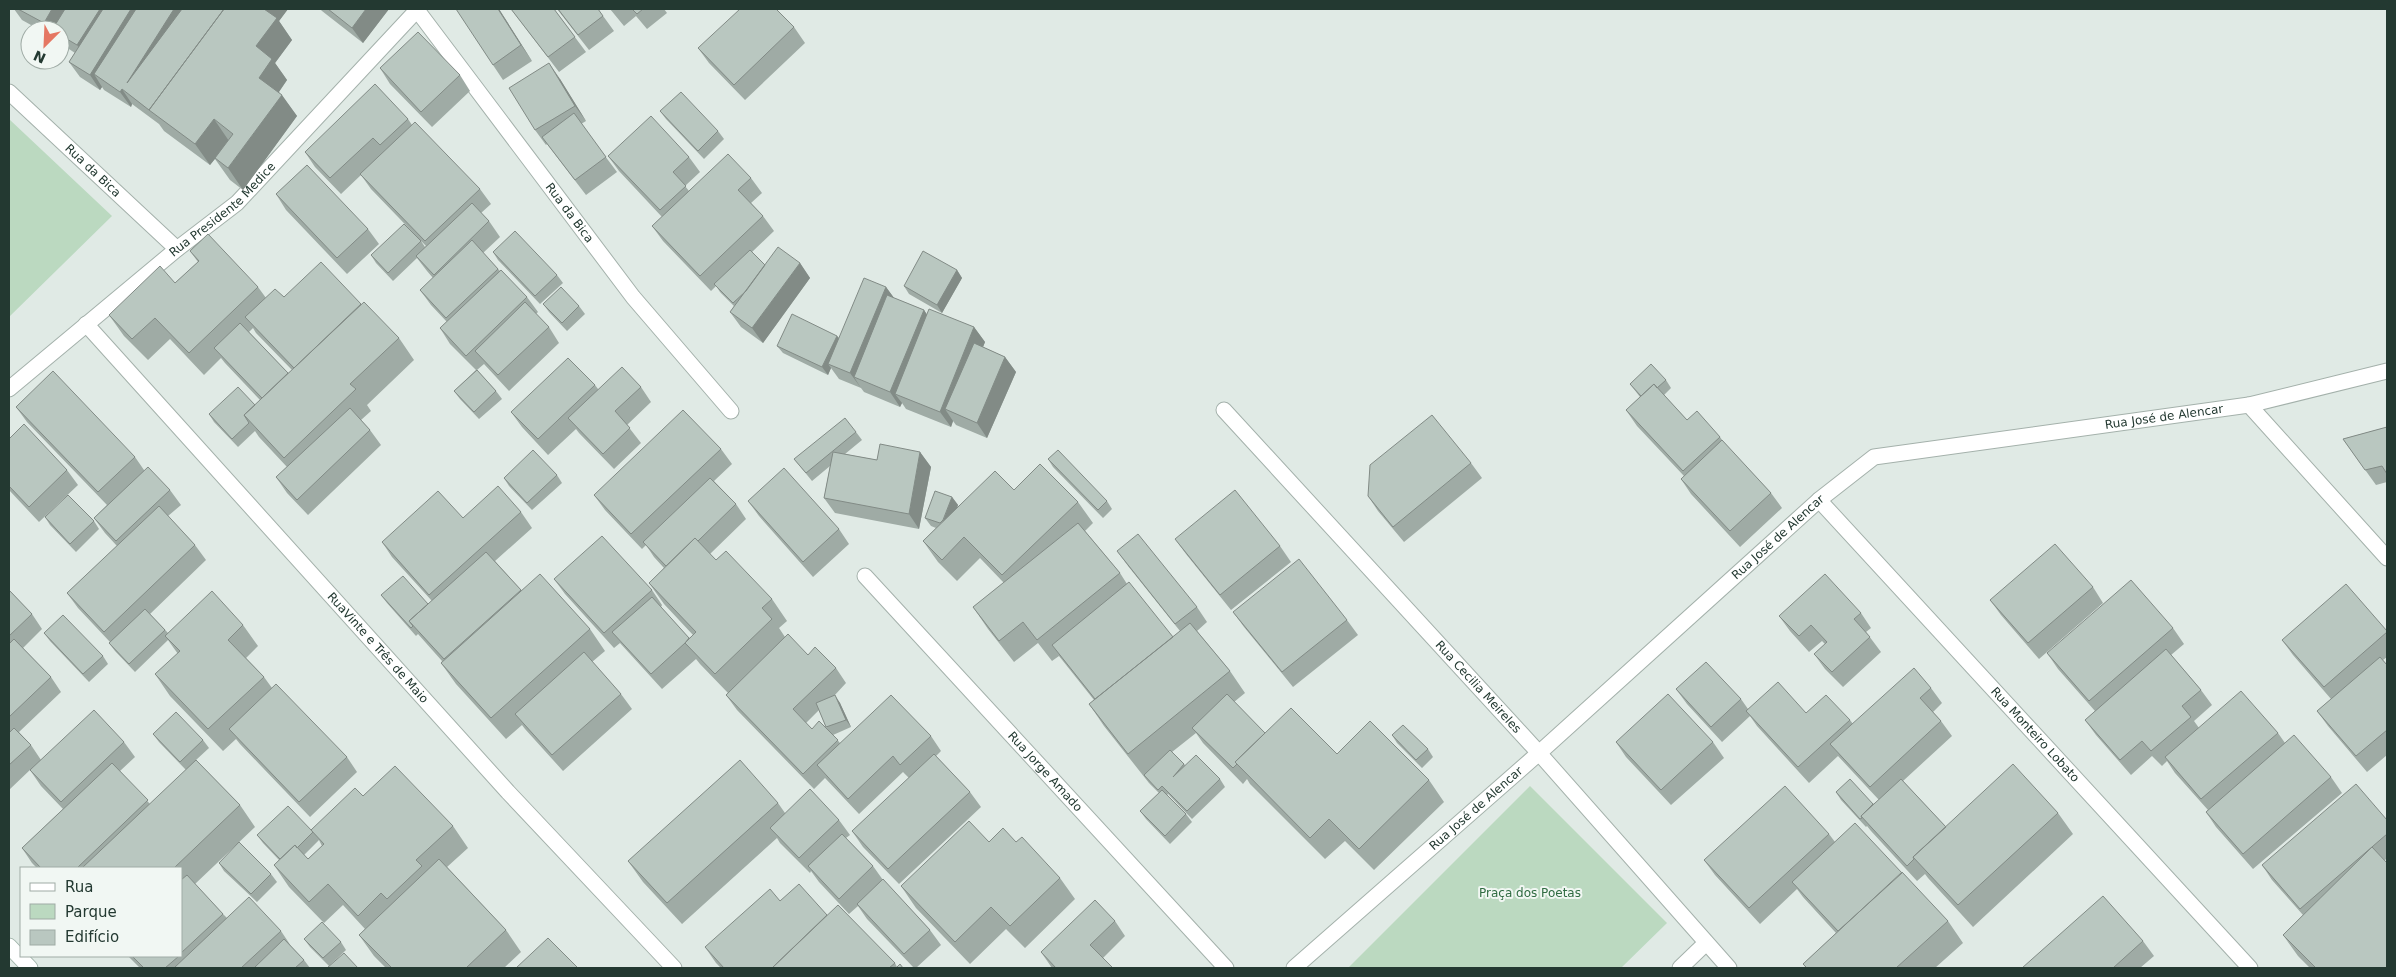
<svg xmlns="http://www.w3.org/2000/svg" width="2396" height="977" font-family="'DejaVu Sans',sans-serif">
	<rect width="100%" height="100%" fill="#e0eae5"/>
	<path fill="#bbd9c0" d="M9,119L112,216L9,317Z
		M1530,786L1667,923L1621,968H1348Z"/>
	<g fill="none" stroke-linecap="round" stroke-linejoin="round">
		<g stroke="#a4b1ab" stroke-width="17">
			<g id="street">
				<path id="s1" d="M9,92L177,249"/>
				<path id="s2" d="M86,324L508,792L674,968"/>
				<path id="s3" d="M9,389L177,249L237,203L417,10L633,297L731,411"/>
				<path d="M2249,405L2387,558"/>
				<path id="s4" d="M1224,410L1539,753L1729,968"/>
				<path id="s5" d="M1819,500L2250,968"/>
				<path id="s6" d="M865,576L1226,968"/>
				<path id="s7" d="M1294,968L1539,753L1819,500L1874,457L2249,405L2387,371"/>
				<path d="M1680,968L1706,943"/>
			</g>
		</g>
		<g stroke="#a1b5ab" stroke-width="17">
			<path id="secondary" d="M9,946L30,968"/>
		</g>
		<use href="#street" stroke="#fff" stroke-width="15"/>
		<use href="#secondary" stroke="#fff" stroke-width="15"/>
	</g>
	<path fill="#9faba5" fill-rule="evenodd" d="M14,9H288L279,21L292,40L275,63L287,80L279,92L297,116L243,190L230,180L215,159L210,165L164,131L159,124L132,104L131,107L104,90L102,87L100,90L80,77L69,62L75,53L63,45L60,41V30H40L22,20Z
		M320,9H389L363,43L322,11Z
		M499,9L532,61L503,80L493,65Z
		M511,9H554L586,52L559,72Z
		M557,9H598L614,31L589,50Z
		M610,9H664L667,13L647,29L636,16L624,26Z
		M794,27L805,43L745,100L709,63L698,48Z
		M380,68L460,75L470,91L432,127L390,84Z
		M560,79L586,121L581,124L617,172L586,195L547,144L546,145L535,130Z
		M660,111L718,131L724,139L704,159L666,119Z
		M408,119L412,125L480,189L491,204L481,213L489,221L500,237L483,253L500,271L527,297L538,312L536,314L549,327L559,343L509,391L484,364L477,370L496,391L502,399L479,419L460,399L454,391L476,370L450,344L440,328L447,322L431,305L420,290L433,278L427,271L417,258L393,281L376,263L371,255L421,241L425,247L426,246L371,189L361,175L341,194L315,167L305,152Z
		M608,156L689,157L700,172L685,186L689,191L751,178L762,193L751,203L763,216L774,231L752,252L765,265L800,263L810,278L763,343L741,327L730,312L734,306L720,292L716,286L711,291L663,241L652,226L662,217L619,171Z
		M276,194L368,229L379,244L347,274L286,210Z
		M190,251L258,287L266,298L284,297L361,304L399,338L414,360L367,405L371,411L361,420L370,430L381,445L308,515L287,493L276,477L287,467L259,437L255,431L238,447L214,422L209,414L255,405L260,400L225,363L221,358L204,375L170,339L148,360L124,336L109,315L175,283L198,262ZM253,328L256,333L292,370L288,373L249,332Z
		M493,252L557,275L563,283L540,304L498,260Z
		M957,270L962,278L942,313L909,294L904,286Z
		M886,287L894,298L924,310L927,315L974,327L985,342L983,347L1005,357L1016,372L987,438L956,425L953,421L951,427L906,409L902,403L900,407L864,392L861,388L839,379L831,368L828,375L783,353L777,346L837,336L839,338Z
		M543,304L579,306L585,314L567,331L549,312Z
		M1666,380L1671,388L1664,395L1687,420L1720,437L1725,444L1771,493L1782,508L1740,547L1691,494L1681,479L1684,476L1637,426L1626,410L1640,397L1630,384Z
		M595,385L598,389L641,387L651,402L627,425L641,443L614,469L579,433L576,429L548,455L522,427L511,412Z
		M16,407L135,457L144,470L170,490L181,505L168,516L195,545L206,560L150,614L168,633L243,625L258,646L246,658L264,677L272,688L347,757L357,772L310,817L240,744L236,739L223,751L170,696L155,674L178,654L168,640L135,672L115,651L109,643L110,642L78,608L67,593L117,546L105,533L94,518L107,505L27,422Z
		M2387,427V482L2376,485L2343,439Z
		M856,432L862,440L845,454L877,460L920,452L931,467L919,529L835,513L824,498L830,466L812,481L794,459Z
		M9,439L67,470L78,485L39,522L9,490Z
		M721,449L732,464L714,481L736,504L746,519L710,554L716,560L772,599L787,621L779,628L785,637L808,655L836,668L846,683L834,696L840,703L851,727L833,735L840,743L931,736L941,751L936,756L970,792L981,807L899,884L863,847L852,831L909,778L903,772L859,814L825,778L814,789L737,710L726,695L728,693L700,664L696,659L662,689L620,643L614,648L565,594L554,579L652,590L662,605L661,607L689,638L693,635L664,604L649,583L664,568L654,557L646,545L642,549L605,510L594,495ZM819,710L826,727L829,732L812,729L806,723Z
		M1048,459L1107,501L1112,509L1103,518L1053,467Z
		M1471,463L1482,478L1404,542L1378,511L1368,496Z
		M557,475L562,483L532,510L509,486L504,478Z
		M1014,490L1078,502L1093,523L1085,531L1120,573L1127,584L1173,637L1180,631L1128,566L1117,551L1197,607L1207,622L1197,631L1230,671L1245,693L1234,702L1265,733L1429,780L1444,802L1374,870L1345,841L1325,859L1250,784L1247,779L1243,784L1203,743L1196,733L1172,752L1185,765L1220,779L1225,787L1192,819L1168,794L1167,795L1186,814L1192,822L1170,844L1146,819L1140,811L1159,793L1149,783L1104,726L1089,704L1094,700L1059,656L1052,661L1038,643L1014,662L988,629L973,607L1004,583L980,558L957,581L938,562L923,541L936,528L931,526L925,518L952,497L958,505L957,508Z
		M748,501L839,529L849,544L813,577L759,516Z
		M521,512L532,528L495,561L521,590L590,629L605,651L592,662L621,694L632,709L563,771L525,729L522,725L506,739L456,684L441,663L442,661L418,634L416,636L387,603L381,595L428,604L432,601L392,557L382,542L463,518Z
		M45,517L94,521L99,529L76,552L50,525Z
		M1175,539L1280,546L1291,562L1231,610L1186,554Z
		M2093,587L2103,603L2039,659L2001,615L1990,600Z
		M9,590L32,614L42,629L23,648L51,677L61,692L19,732L31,745L41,760L124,742L135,757L120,771L150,804L186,770L159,742L153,734L203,740L209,748L196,760L240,805L255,827L195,884L223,914L227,918L281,931L291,946L304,960L310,968H140L128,956H181V868H37L32,863L22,848L63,809L41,786L30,770L31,769L9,790Z
		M1233,612L1347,620L1358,635L1293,687L1244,627Z
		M1861,613L1871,628L1866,632L1881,652L1843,687L1825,669L1814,654L1825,644L1822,641L1809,652L1790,631L1779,616Z
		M2173,628L2184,644L2171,655L2201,690L2212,705L2194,721L2199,728L2278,733L2285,743L2331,777L2342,793L2253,869L2216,827L2206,812L2208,810L2175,773L2167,761L2162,766L2152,756L2131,775L2096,735L2085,720L2095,711L2058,669L2047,653Z
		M2387,631V657L2383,660L2387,665V755L2367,772L2328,726L2317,711L2331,699L2293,655L2282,640Z
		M44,633L103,656L108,664L89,682L50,641Z
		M1931,688L1942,703L1933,712L1941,721L1952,736L1903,781L1946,827L2058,813L2073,834L1973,927L1928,878L1925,874L1917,881L1871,831L1867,826L1866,827L1841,800L1836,792L1873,804L1879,800L1838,756L1809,783L1757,726L1750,716L1722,742L1687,704L1676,689L1741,699L1748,709L1806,713L1850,720L1853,724Z
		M1392,735L1428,749L1433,757L1422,768L1397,743Z
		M1616,742H1713L1724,758L1671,805L1626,757Z
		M363,796L453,826L468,848L447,867L506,930L521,952L504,968H386L374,956L359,935L365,929L343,905L324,923L289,887L274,865L279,860L263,843L257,835L311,830ZM319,840L322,846L308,859L304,855Z
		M778,803L785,813L839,820L850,835L846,838L873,866L883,880L930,930L941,945L916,968H914L867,919L858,906L849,914L819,882L811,871L810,873L780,843L777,838L682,924L643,882L628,861Z
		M2387,820V858L2384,861L2387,968H2310L2298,956L2283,935L2303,915L2272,880L2262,865Z
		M1829,834L1835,842L1902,873L1948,921L1963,943L1935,968H1806L1803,964L1836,933L1803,897L1797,889L1760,924L1715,875L1704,860Z
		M989,842H1016L1060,878L1075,899L1025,948L1006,929L970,964L916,908L901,886Z
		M219,863L271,874L277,882L257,902L224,871Z
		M780,901L827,915L895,963L897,967L903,968H721L716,963L705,947Z
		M1115,921L1125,936L1103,958L1113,968H1052L1041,952Z
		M304,939L341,942L346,950L329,966L310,947Z
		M2143,941L2154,956L2140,968H2022Z"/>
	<path fill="#828b86" d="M52,9H71L52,30H48L44,23Z
		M100,9H120L88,61L77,45Z
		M131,9H151L94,74L102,87L100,90L90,75Z
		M174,9H194L127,83Z
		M262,9H288L279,21L292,40L275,63L287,80L274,99L259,78L256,46Z
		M366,9H389L363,43L352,28Z
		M498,9H499L532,61L521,45Z
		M549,63L560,79L586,121L575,106Z
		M122,89L132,104L131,107L120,92Z
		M282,95L297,116L243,190L228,168Z
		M214,119L229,141L210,165L195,144Z
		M800,263L810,278L763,343L752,328Z
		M957,270L962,278L942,313L937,305Z
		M886,287L897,302L854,377L861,388L850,373Z
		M924,310L934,325L895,394L902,403L900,407L890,392Z
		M974,327L985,342L956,414L945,409L953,421L951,427L940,412Z
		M837,336L843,343L828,364L831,368L828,375L822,367Z
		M1005,357L1016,372L987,438L977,423Z
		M920,452L931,467L919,529L909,514Z
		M952,497L958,505L948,532L942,524Z
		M835,695L840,703L851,727L846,720Z"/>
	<path fill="#b9c7c0" stroke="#828b86" d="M18,9H52L44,23Z
		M65,9H100L77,45L60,35V30H52Z
		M103,9H131L90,75L69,62Z
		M136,9H174L127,83L182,9H224L149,110L122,89L120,92L94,74Z
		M224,9H264L277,18L256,46L272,59L259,78L282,95L228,168L215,158L233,134L214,119L195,144L149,110Z
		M328,9H366L352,28Z
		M456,9H498L521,45L493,65Z
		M511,9H554L575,37L548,57Z
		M558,9H598L603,16L578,35Z
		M632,9H643L637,14Z
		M740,9H776L794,27L734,85L698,48Z
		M418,32L460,75L421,112L380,68Z
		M549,63L575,106L535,130L509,88Z
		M375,84L408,119L380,145L373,138L330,178L305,152Z
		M681,92L718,131L698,151L660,111Z
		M574,113L606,157L575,180L542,137Z
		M651,116L689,157L673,172L686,186L660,210L608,156Z
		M415,122L480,189L425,241L360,174Z
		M728,154L751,178L738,190L763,216L700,276L652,226Z
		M307,165L368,229L337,258L276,194Z
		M472,203L489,221L434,275L416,256Z
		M404,224L421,241L388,273L371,255Z
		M515,231L557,275L535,296L493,252Z
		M208,234L258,287L189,353L155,318L132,339L109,315L160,266L175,283L199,261L190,251Z
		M472,240L498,269L446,318L420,290Z
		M778,247L800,263L752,328L730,312Z
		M750,250L765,265L746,291L733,303L714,284Z
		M923,251L957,270L937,305L904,286Z
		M321,262L361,304L294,368L245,317L275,289L284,297Z
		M501,270L527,297L466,356L440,328Z
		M864,278L886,287L850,373L828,364Z
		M561,287L579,306L562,323L543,304Z
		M887,295L924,310L890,392L854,377Z
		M364,302L399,338L350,384L356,389L284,458L244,415Z
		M525,302L549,327L498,375L475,351Z
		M929,309L974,327L940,412L895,394Z
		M792,314L837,336L822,367L777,346Z
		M240,323L288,373L262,398L214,348Z
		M974,343L1005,357L977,423L945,409Z
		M568,358L595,385L538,439L511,412Z
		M1651,364L1666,380L1657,388L1654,384L1641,396L1630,384Z
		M622,367L641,387L615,411L630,428L603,454L568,418Z
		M477,370L496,391L474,412L454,391Z
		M53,371L135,457L98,492L16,407Z
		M1654,384L1687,420L1697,411L1720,437L1683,471L1626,410Z
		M238,387L255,405L244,415L249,423L232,439L209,414Z
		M350,408L370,430L297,500L276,477Z
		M683,410L721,449L631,534L594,495Z
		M1432,415L1471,463L1393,527L1368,496L1370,465Z
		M845,418L856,432L806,473L794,459Z
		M24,424L67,470L29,507L9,486V439Z
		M2387,427V474L2382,466L2365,470L2343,439Z
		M1722,440L1771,493L1730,531L1681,479Z
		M880,444L920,452L909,514L824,498L833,452L877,460Z
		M533,450L557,475L527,503L504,478Z
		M1058,450L1107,501L1098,510L1048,459Z
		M1040,464L1078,502L1002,575L964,537L942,560L923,541L995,471L1014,490Z
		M148,467L170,490L116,541L94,518Z
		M784,468L839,529L803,562L748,501Z
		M710,478L736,504L698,541L695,538L666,566L643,542Z
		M498,486L521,512L429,595L382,542L438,491L463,518Z
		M1235,490L1280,546L1220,595L1175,539Z
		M935,491L952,497L943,520L940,523L925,518Z
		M68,495L94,521L70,544L45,517Z
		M159,506L195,545L104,632L67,593Z
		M1078,523L1120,573L1037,640L1023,622L999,641L973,607Z
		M1138,534L1197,607L1175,624L1117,551Z
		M602,536L652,590L604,633L554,579Z
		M695,538L716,560L726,551L772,599L762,608L772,619L715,674L685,643L696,632L649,583Z
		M2055,544L2093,587L2028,643L1990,600Z
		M486,552L521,590L444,659L409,621Z
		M1299,559L1347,620L1282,672L1233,612Z
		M540,574L590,629L491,718L441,663Z
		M1825,574L1861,613L1854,619L1870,637L1832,672L1814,654L1827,642L1811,625L1799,636L1779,616Z
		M403,576L428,604L409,621L413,626L411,628L381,595Z
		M2131,580L2173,628L2089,701L2047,653Z
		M1129,582L1173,637L1095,699L1052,645Z
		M2346,584L2387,631V632L2324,687L2282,640Z
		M9,590L32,614L9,636Z
		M212,591L243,625L228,640L264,677L208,729L155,674L180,651L165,636Z
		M652,597L689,638L685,643L651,674L612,632Z
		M145,609L165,630L129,664L109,643Z
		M63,615L103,656L83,674L44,633Z
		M1190,623L1230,671L1128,754L1089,704Z
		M788,634L808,655L815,647L836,668L793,709L812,729L819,721L838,740L803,774L726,695Z
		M14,639L51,677L9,717V644Z
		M2166,649L2201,690L2182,706L2191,717L2151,751L2142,741L2120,760L2085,720Z
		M584,652L621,694L552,755L515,714Z
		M2380,657L2387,665V730L2356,756L2317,711Z
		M1706,662L1741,699L1711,727L1676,689Z
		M1914,668L1931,688L1920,698L1941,721L1870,787L1830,744Z
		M1778,682L1806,713L1826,695L1850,720L1798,767L1746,711Z
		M276,684L347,757L299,802L229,729Z
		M2241,691L2278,733L2201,799L2165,757Z
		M1227,694L1265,733L1235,762L1237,764L1233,768L1192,728Z
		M1668,694L1713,742L1661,790L1616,742Z
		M835,695L846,720L826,727L816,703Z
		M891,695L931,736L900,765L893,756L848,799L817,765Z
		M1291,708L1337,754L1370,721L1429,780L1359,849L1329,819L1310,838L1235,762Z
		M94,710L124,742L61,802L30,770Z
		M176,712L203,740L180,762L153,734Z
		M1403,725L1428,749L1416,760L1392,735Z
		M14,728L31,745L9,765V733Z
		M2294,735L2331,777L2243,854L2206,812Z
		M1170,750L1184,764L1173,777L1196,755L1220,779L1187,811L1162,786L1158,790L1144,775Z
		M934,754L970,792L888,869L852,831Z
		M196,760L240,805L174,868H82Z
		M740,760L778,803L667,903L628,861Z
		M112,763L148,800L77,868H41L22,848Z
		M2013,764L2058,813L1958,905L1913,857Z
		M395,766L453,826L416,860L422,866L387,899L381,893L358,916L328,884L309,902L274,865L295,845L308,859L324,844L311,830L355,788L363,796Z
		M1850,779L1873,804L1861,816L1862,818L1860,819L1836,792Z
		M1901,779L1946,827L1913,857L1914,859L1907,866L1861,816Z
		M2356,784L2387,820V834L2300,909L2262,865Z
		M1785,786L1829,834L1749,908L1704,860Z
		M810,789L839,820L799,858L770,828Z
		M1162,790L1186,814L1165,836L1140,811Z
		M288,806L313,832L297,848L295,845L280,859L257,835Z
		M969,821L989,842L1003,828L1016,842L1022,837L1060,878L1010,926L991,907L955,942L901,886Z
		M1855,823L1902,873L1838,931L1792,882Z
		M842,834L873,866L839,899L808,866Z
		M239,842L271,874L251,894L219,863Z
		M2372,847L2387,863V968H2316L2283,935Z
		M439,859L506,930L466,968H392L359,935Z
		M1902,872L1948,921L1896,968H1807L1803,964Z
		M187,875L223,914L181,953V880Z
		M883,879L930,930L904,954L857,904Z
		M799,884L827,915L772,968H724L705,947L770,889L780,901Z
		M2103,896L2143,941L2113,968H2022Z
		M249,897L281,931L241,968H174Z
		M1095,900L1115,921L1090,945L1113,968H1056L1041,952Z
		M838,905L895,963L889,968H772Z
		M322,922L341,942L323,958L304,939Z
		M548,938L578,968H516Z
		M284,939L304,960L295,968H254Z
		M344,953L358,968H327Z
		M132,956H179L165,968H144Z
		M900,964L903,968H896Z"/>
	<g text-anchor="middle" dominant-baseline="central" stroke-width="4" stroke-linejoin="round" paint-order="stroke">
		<g font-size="12" fill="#233931" stroke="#f1f7f3">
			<text stroke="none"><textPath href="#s1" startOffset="115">Rua da Bica</textPath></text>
			<text stroke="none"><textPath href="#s3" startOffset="279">Rua Presidente Medice</textPath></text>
			<text stroke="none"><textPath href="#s3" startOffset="812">Rua da Bica</textPath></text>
			<text stroke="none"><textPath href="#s7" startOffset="1066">Rua José de Alencar</textPath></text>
			<text stroke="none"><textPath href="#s7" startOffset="648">Rua José de Alencar</textPath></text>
			<text stroke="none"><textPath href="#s2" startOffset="436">RuaVinte e Três de Maio</textPath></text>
			<text stroke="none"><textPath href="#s4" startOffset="376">Rua Cecilia Meireles</textPath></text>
			<text stroke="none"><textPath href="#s5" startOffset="319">Rua Monteiro Lobato</textPath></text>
			<text stroke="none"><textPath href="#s6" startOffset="266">Rua Jorge Amado</textPath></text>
			<text stroke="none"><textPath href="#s7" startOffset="242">Rua José de Alencar</textPath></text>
		</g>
		<g font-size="12" fill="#306c42" stroke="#f1f7f3">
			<text x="1530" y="893">Praça dos Poetas</text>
		</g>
	</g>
	<rect width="2396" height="977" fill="none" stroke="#233931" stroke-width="20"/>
	<rect x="20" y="867" width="162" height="90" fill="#f1f7f3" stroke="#9faba5"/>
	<rect x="30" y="883" width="25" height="8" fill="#ffffff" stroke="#9faba5"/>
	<text x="65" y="892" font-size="15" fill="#233931">Rua</text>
	<rect x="30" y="904" width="25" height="15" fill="#bbd9c0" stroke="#9faba5"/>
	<text x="65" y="917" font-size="15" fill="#233931">Parque</text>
	<rect x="30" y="930" width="25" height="15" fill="#b9c7c0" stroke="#9faba5"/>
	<text x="65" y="942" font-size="15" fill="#233931">Edifício</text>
	<g transform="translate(45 45) rotate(204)"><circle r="24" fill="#f1f7f3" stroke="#9faba5"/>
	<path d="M0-4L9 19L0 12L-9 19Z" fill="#e57763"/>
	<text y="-8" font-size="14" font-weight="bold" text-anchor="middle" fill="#233931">N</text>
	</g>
</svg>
